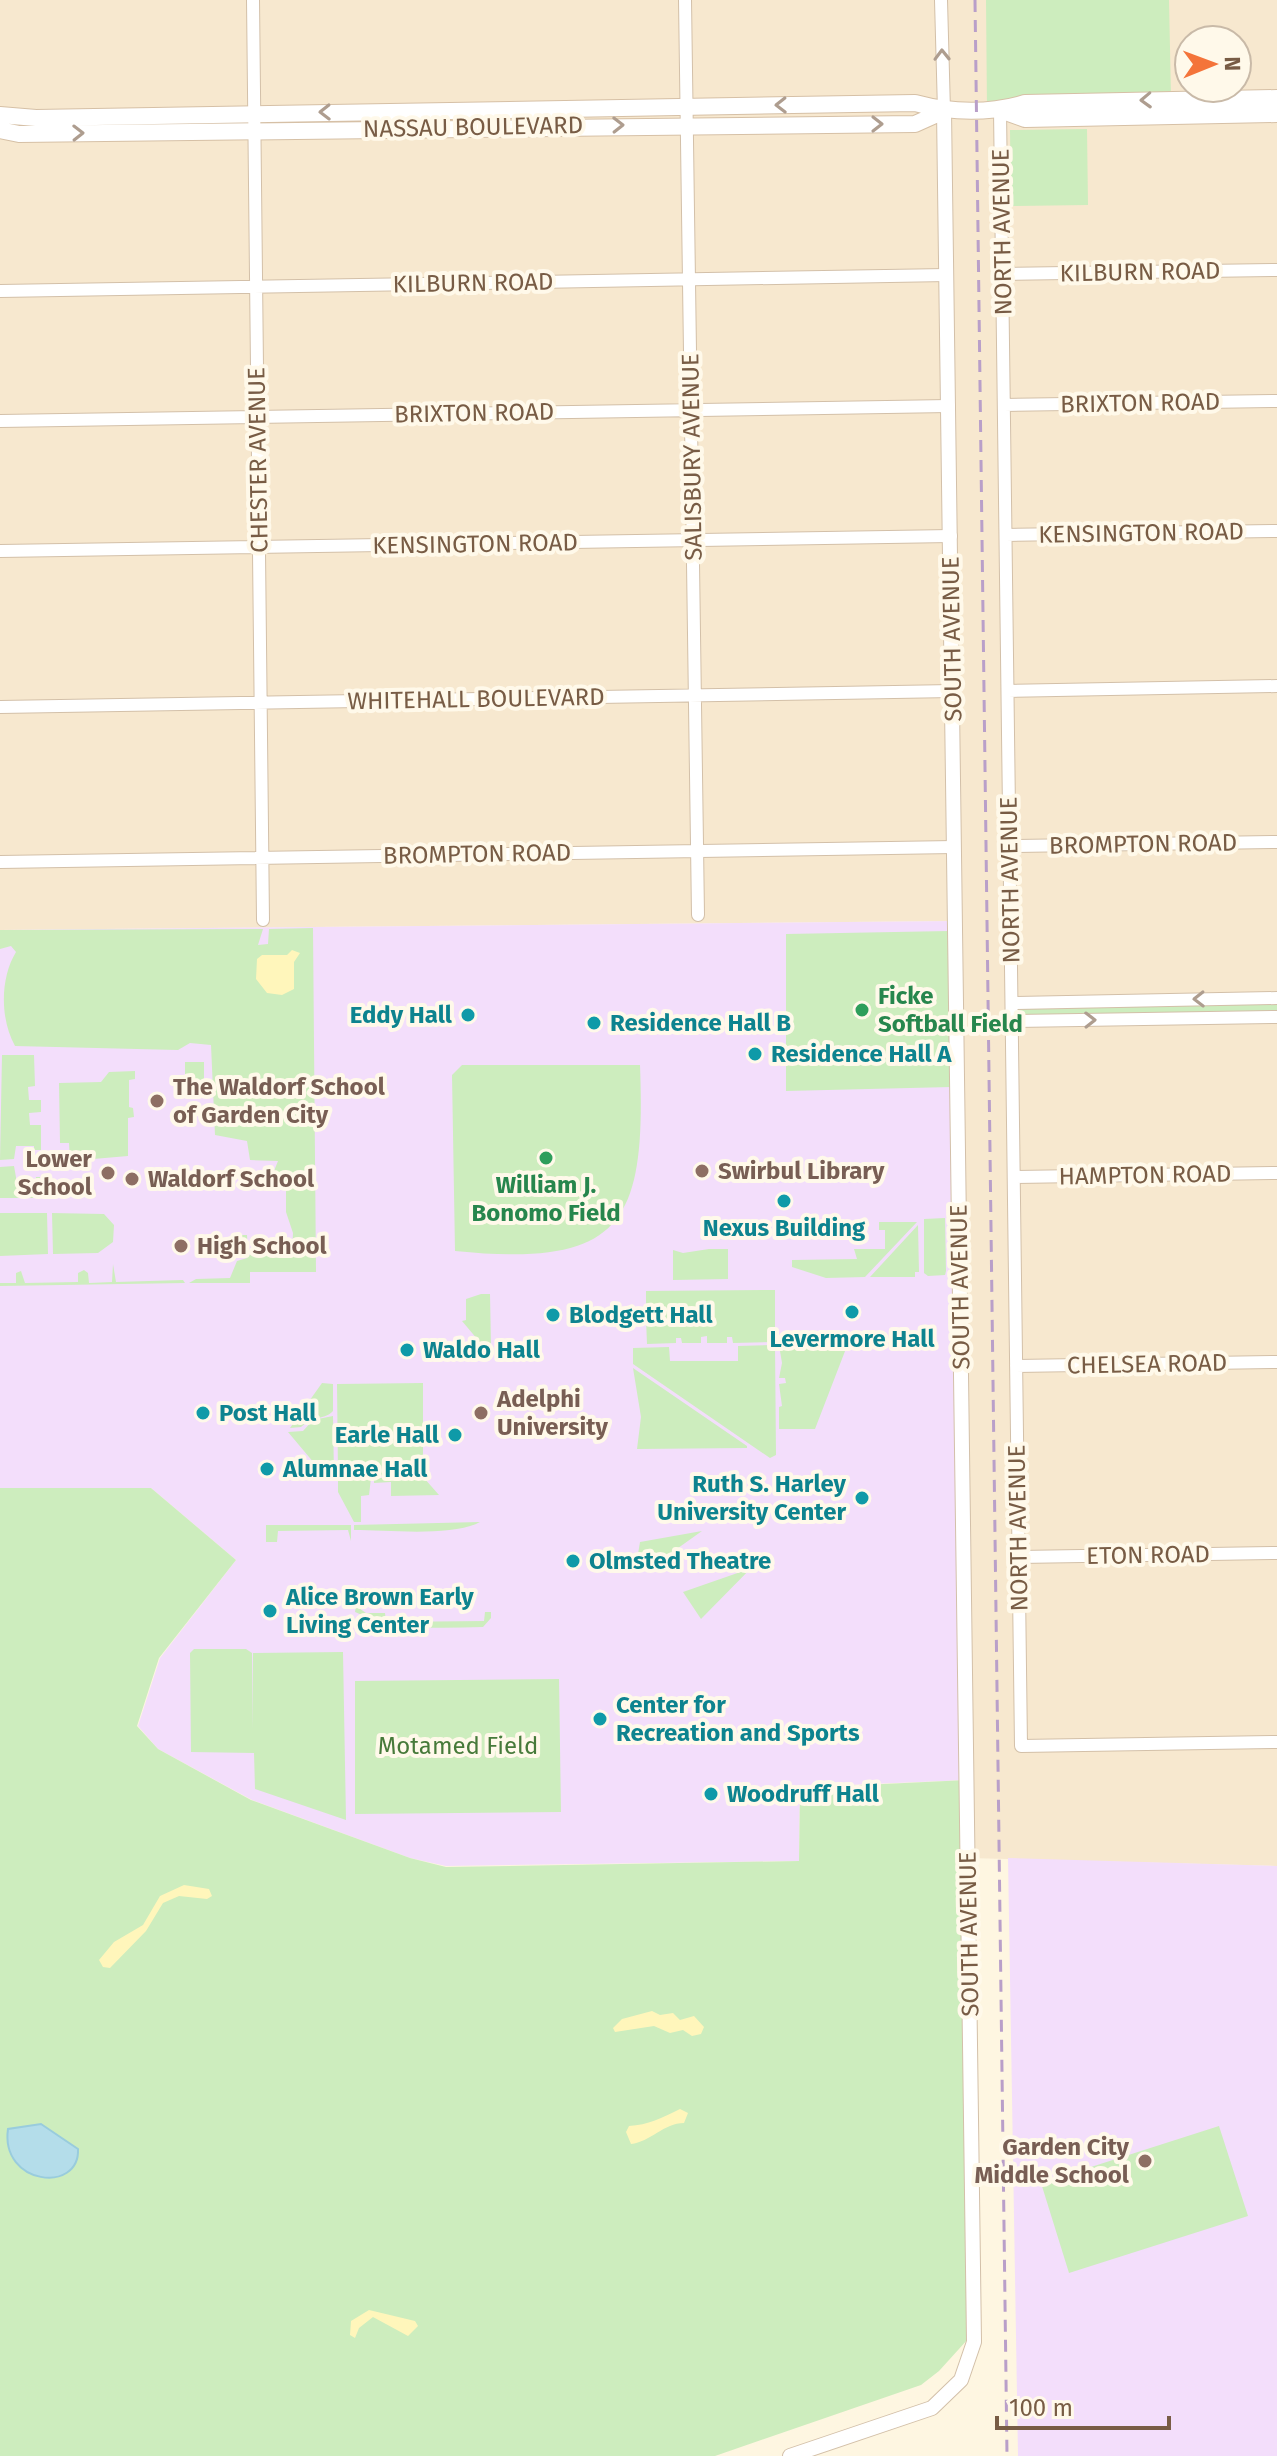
<svg xmlns="http://www.w3.org/2000/svg" width="1277" height="2456" font-family="'Fira Sans',sans-serif">
	<rect width="100%" height="100%" fill="#fef6e1"/>
	<path fill="#f7e8cf" fill-rule="evenodd" d="M0,0H1277V1866L967,1858L953,921L0,930ZM1189,40H1237V88H1189Z"/>
	<path fill="#f3defb" d="M955,921L967,1780L800,1787L799,1861L446,1866L410,1858L252,1800L158,1749L138,1726L160,1658L236,1560L151,1488H0V930Z
		M1008,1858L1277,1866V2456H1018Z"/>
	<path fill="#cdedbe" d="M986,0H1169L1171,97L1277,98V115L987,110Z
		M1087,129L1088,205L1011,206L1010,130Z
		M313,928L316,1272H250V1283H189L196,1279L230,1278L237,1261L247,1258L231,1255L234,1235H247L248,1257L251,1253L278,1257L292,1251L293,1233L286,1212V1183L274,1171L278,1161L250,1160L247,1141L215,1135L211,1045L190,1043L178,1050L15,1046C0,1019 0,978 16,952L11,946L0,949V930L263,929L258,945L268,944L269,929Z
		M949,931L951,1087L786,1091V934Z
		M1277,1000V1015L1014,1019L1013,1004Z
		M2,1055H34L35,1086L28,1087L29,1100H41V1112L29,1113L30,1125H41V1150H34V1146H16L14,1159L0,1160Z
		M185,1062H204V1098H185Z
		M462,1065H640C646,1223 623,1268 455,1251L452,1075Z
		M135,1071V1079L129,1080V1107L133,1108L134,1117L128,1118V1156L70,1161L69,1143H60L59,1083L101,1082L109,1072Z
		M14,1166L17,1183H35L36,1177H40V1198H0V1167Z
		M47,1213L48,1254L0,1256V1213Z
		M52,1213L104,1214L114,1225L113,1242L98,1253L53,1254Z
		M945,1218L946,1271L945,1275L928,1276L924,1273V1219Z
		M879,1222H917L865,1277L826,1278L792,1267V1260L857,1259L854,1249H885V1230H879Z
		M918,1225L919,1272H915V1277H870Z
		M709,1249H728V1279L673,1280V1250L683,1253Z
		M113,1264L116,1282L183,1280L185,1283L0,1286V1283H16V1273L21,1271L25,1283L78,1282V1273L84,1270L88,1273L89,1283L112,1282Z
		M775,1290V1342L733,1343L732,1337H727V1343H707V1336L701,1337V1343H682L681,1338H676V1343L647,1344L646,1319L651,1315L646,1310V1291Z
		M481,1294H490L491,1346H483L462,1321L466,1320V1299Z
		M775,1345L776,1455L770,1458L633,1364V1348L669,1347L670,1361H738V1346Z
		M779,1345L847,1346L815,1429H779V1407L782,1406L779,1384L786,1383L785,1378H779L782,1363Z
		M633,1368L747,1446V1448L637,1449L641,1417Z
		M322,1383L333,1384V1411C325,1420 315,1415 301,1427L290,1428Z
		M423,1383V1475L338,1476L337,1384Z
		M333,1416L334,1476H325L288,1432L303,1431L313,1420Z
		M338,1478H371L369,1495L361,1496V1522H354L338,1492Z
		M374,1478H424L439,1495L391,1496V1482L374,1483Z
		M0,1488H151L236,1560L159,1658L137,1726L158,1749L251,1800L410,1858L446,1867L799,1861L800,1788L967,1780L968,2339L939,2371L921,2385L715,2456H0Z
		M480,1522C453,1537 387,1530 354,1530V1525Z
		M266,1525H351V1541L348,1530L278,1531L277,1542H266Z
		M702,1531L657,1563L650,1552L638,1554L640,1542Z
		M757,1557L761,1558L701,1619L683,1592L749,1569V1560Z
		M356,1606L366,1613H385L386,1622L484,1621L485,1612H491V1618L483,1627C439,1628 395,1631 355,1612Z
		M194,1649H246L252,1653L253,1730V1653L343,1652L346,1820L255,1789L254,1753L191,1752L190,1653Z
		M559,1679L561,1812L355,1814V1681Z
		M1219,2126L1248,2216L1069,2273L1041,2183Z"/>
	<path fill="#fff6bb" d="M292,950L300,953L294,962V989L282,995L267,993L256,979L257,959L262,955H287Z
		M184,1885L209,1889L212,1896L207,1899L179,1896L163,1903L146,1931L110,1968L103,1967L99,1960L114,1942L143,1925L160,1896Z
		M652,2011L660,2015L673,2013L680,2020L694,2016L704,2027L701,2034L692,2036L683,2030L670,2033L654,2026L615,2032L613,2028L622,2019Z
		M680,2109L688,2113L684,2123C664,2123 650,2142 631,2144L626,2132L629,2126C648,2125 662,2118 680,2109Z
		M369,2310L415,2321L418,2326L408,2336L373,2317L359,2328L355,2338L350,2335L351,2321Z"/>
	<path fill="#b4ddea" stroke="#9cd" stroke-width="2" d="M41,2124L78,2149C80,2194 0,2185 8,2129Z"/>
	<g fill="none" stroke-linecap="round" stroke-linejoin="round">
		<g stroke="#d3c0a9" stroke-width="14">
			<path id="minor" d="M253,0L263,920
				M685,0L698,915
				M941,0L944,111
				M1000,110L1021,1746L1277,1742
				M1002,274L1277,270
				M0,291L947,275
				M1004,405L1277,401
				M0,421L949,406
				M1006,535L1277,531
				M0,551L951,536
				M1008,691L1277,686
				M0,707L953,691
				M1010,846L1277,842
				M0,862L954,847
				M1012,1003L1277,998
				M1012,1021L1277,1017
				M1014,1177L1277,1173
				M1016,1366L1277,1362
				M1019,1557L1277,1553"/>
		</g>
		<g stroke="#d3c0a9" stroke-width="16">
			<path id="tertiary" d="M790,2456L932,2408L961,2380L974,2342L944,111"/>
		</g>
		<g stroke="#d6c0a6" stroke-width="18">
			<path id="secondary" d="M1000,110L1025,119L1277,114
				M0,115L36,118L915,103C952,113 988,114 1025,103L1277,98
				M0,130L19,134L915,124L944,111"/>
		</g>
		<use href="#minor" stroke="#fff" stroke-width="12"/>
		<use href="#tertiary" stroke="#fff" stroke-width="14"/>
		<use href="#secondary" stroke="#fff" stroke-width="16"/>
		<path stroke="#b99fc9" stroke-width="3" stroke-dasharray="12 8" stroke-linecap="butt" d="M975,0L1007,2456"/>
	</g>
	<defs><path id="oneway-chevron" d="M-2-3.5L2.5 0L-2 3.5" fill="none" stroke-width="1.6" stroke-linecap="round" stroke-linejoin="round" transform="scale(2)"/></defs>
	<g stroke="#ae9d8f">
		<use href="#oneway-chevron" transform="translate(942 55) rotate(-91)"/>
		<use href="#oneway-chevron" transform="translate(1146 100) rotate(178)"/>
		<use href="#oneway-chevron" transform="translate(781 105) rotate(179)"/>
		<use href="#oneway-chevron" transform="translate(325 112) rotate(179)"/>
		<use href="#oneway-chevron" transform="translate(877 124)"/>
		<use href="#oneway-chevron" transform="translate(618 125) rotate(-1)"/>
		<use href="#oneway-chevron" transform="translate(78 133) rotate(-1)"/>
		<use href="#oneway-chevron" transform="translate(1199 999) rotate(179)"/>
		<use href="#oneway-chevron" transform="translate(1090 1020) rotate(-1)"/>
	</g>
	<g fill="#2e9e5b" stroke="#fff9ea" stroke-width="3">
		<circle cx="862" cy="1010" r="8"/>
		<circle cx="546" cy="1158" r="8"/>
	</g>
	<g fill="#0f9aa8" stroke="#fff9ea" stroke-width="3">
		<circle cx="468" cy="1015" r="8"/>
		<circle cx="594" cy="1023" r="8"/>
		<circle cx="755" cy="1054" r="8"/>
		<circle cx="784" cy="1201" r="8"/>
		<circle cx="852" cy="1312" r="8"/>
		<circle cx="553" cy="1315" r="8"/>
		<circle cx="407" cy="1350" r="8"/>
		<circle cx="203" cy="1413" r="8"/>
		<circle cx="455" cy="1435" r="8"/>
		<circle cx="267" cy="1469" r="8"/>
		<circle cx="862" cy="1498" r="8"/>
		<circle cx="573" cy="1561" r="8"/>
		<circle cx="270" cy="1611" r="8"/>
		<circle cx="600" cy="1719" r="8"/>
		<circle cx="711" cy="1794" r="8"/>
	</g>
	<g fill="#8d6e63" stroke="#fff9ea" stroke-width="3">
		<circle cx="157" cy="1101" r="8"/>
		<circle cx="702" cy="1171" r="8"/>
		<circle cx="108" cy="1173" r="8"/>
		<circle cx="132" cy="1179" r="8"/>
		<circle cx="181" cy="1246" r="8"/>
		<circle cx="481" cy="1413" r="8"/>
		<circle cx="1145" cy="2161" r="8"/>
	</g>
	<g text-anchor="middle" dominant-baseline="central" stroke-width="8" stroke-linejoin="round" paint-order="stroke">
		<g font-size="24" fill="#785c45" stroke="#fff9ea">
			<text transform="translate(473 127) rotate(-1)">NASSAU BOULEVARD</text>
			<text transform="translate(1002 232) rotate(-91)">NORTH AVENUE</text>
			<text transform="translate(1140 272) rotate(-1)">KILBURN ROAD</text>
			<text transform="translate(473 283) rotate(-1)">KILBURN ROAD</text>
			<text transform="translate(1140 403) rotate(-1)">BRIXTON ROAD</text>
			<text transform="translate(474 413) rotate(-1)">BRIXTON ROAD</text>
			<text transform="translate(692 457) rotate(-91)">SALISBURY AVENUE</text>
			<text transform="translate(258 460) rotate(-91)">CHESTER AVENUE</text>
			<text transform="translate(1141 533) rotate(-1)">KENSINGTON ROAD</text>
			<text transform="translate(475 544) rotate(-1)">KENSINGTON ROAD</text>
			<text transform="translate(952 639) rotate(-91)">SOUTH AVENUE</text>
			<text transform="translate(476 699) rotate(-1)">WHITEHALL BOULEVARD</text>
			<text transform="translate(1143 844) rotate(-1)">BROMPTON ROAD</text>
			<text transform="translate(477 854) rotate(-1)">BROMPTON ROAD</text>
			<text transform="translate(1010 880) rotate(-91)">NORTH AVENUE</text>
			<text transform="translate(1145 1175) rotate(-1)">HAMPTON ROAD</text>
			<text transform="translate(960 1287) rotate(-91)">SOUTH AVENUE</text>
			<text transform="translate(1147 1364) rotate(-1)">CHELSEA ROAD</text>
			<text transform="translate(1018 1528) rotate(-91)">NORTH AVENUE</text>
			<text transform="translate(1148 1555) rotate(-1)">ETON ROAD</text>
			<text transform="translate(969 1934) rotate(-91)">SOUTH AVENUE</text>
		</g>
		<g font-size="24" font-weight="bold" fill="#27864d" stroke="#fff9ea" text-anchor="start">
			<text x="878" y="996">Ficke<tspan x="878" dy="28">Softball Field</tspan></text>
			<text x="546" y="1185" text-anchor="middle">William J.<tspan x="546" dy="28">Bonomo Field</tspan></text>
		</g>
		<g font-size="24" font-weight="bold" fill="#0d838f" stroke="#fff9ea" text-anchor="start">
			<text x="452" y="1015" text-anchor="end">Eddy Hall</text>
			<text x="610" y="1023">Residence Hall B</text>
			<text x="771" y="1054">Residence Hall A</text>
			<text x="784" y="1228" text-anchor="middle">Nexus Building</text>
			<text x="569" y="1315">Blodgett Hall</text>
			<text x="852" y="1339" text-anchor="middle">Levermore Hall</text>
			<text x="423" y="1350">Waldo Hall</text>
			<text x="219" y="1413">Post Hall</text>
			<text x="439" y="1435" text-anchor="end">Earle Hall</text>
			<text x="283" y="1469">Alumnae Hall</text>
			<text x="846" y="1484" text-anchor="end">Ruth S. Harley<tspan x="846" dy="28">University Center</tspan></text>
			<text x="589" y="1561">Olmsted Theatre</text>
			<text x="286" y="1597">Alice Brown Early<tspan x="286" dy="28">Living Center</tspan></text>
			<text x="616" y="1705">Center for<tspan x="616" dy="28">Recreation and Sports</tspan></text>
			<text x="727" y="1794">Woodruff Hall</text>
		</g>
		<g font-size="24" font-weight="bold" fill="#785e54" stroke="#fff9ea" text-anchor="start">
			<text x="173" y="1087">The Waldorf School<tspan x="173" dy="28">of Garden City</tspan></text>
			<text x="92" y="1159" text-anchor="end">Lower<tspan x="92" dy="28">School</tspan></text>
			<text x="718" y="1171">Swirbul Library</text>
			<text x="148" y="1179">Waldorf School</text>
			<text x="197" y="1246">High School</text>
			<text x="497" y="1399">Adelphi<tspan x="497" dy="28">University</tspan></text>
			<text x="1129" y="2147" text-anchor="end">Garden City<tspan x="1129" dy="28">Middle School</tspan></text>
		</g>
		<g font-size="24" fill="#477a3a" stroke="#fff9ea">
			<text x="458" y="1746">Motamed Field</text>
		</g>
	</g>
	<g transform="translate(1213 64) rotate(89)"><circle r="38" fill="#fff9ea" stroke="#c9baa8" stroke-width="2"/>
	<path d="M0-6L14 30L0 20L-14 30Z" fill="#f4743a"/>
	<text y="-12" font-size="22" font-weight="bold" text-anchor="middle" fill="#785c45">N</text>
	</g>
	<path d="M997 2416v12h172v-12" fill="none" stroke="#785c45" stroke-width="4"/>
	<text x="1009" y="2416" font-size="24" fill="#785c45" stroke="#fff9ea" stroke-width="6" paint-order="stroke">100 m</text>
</svg>
